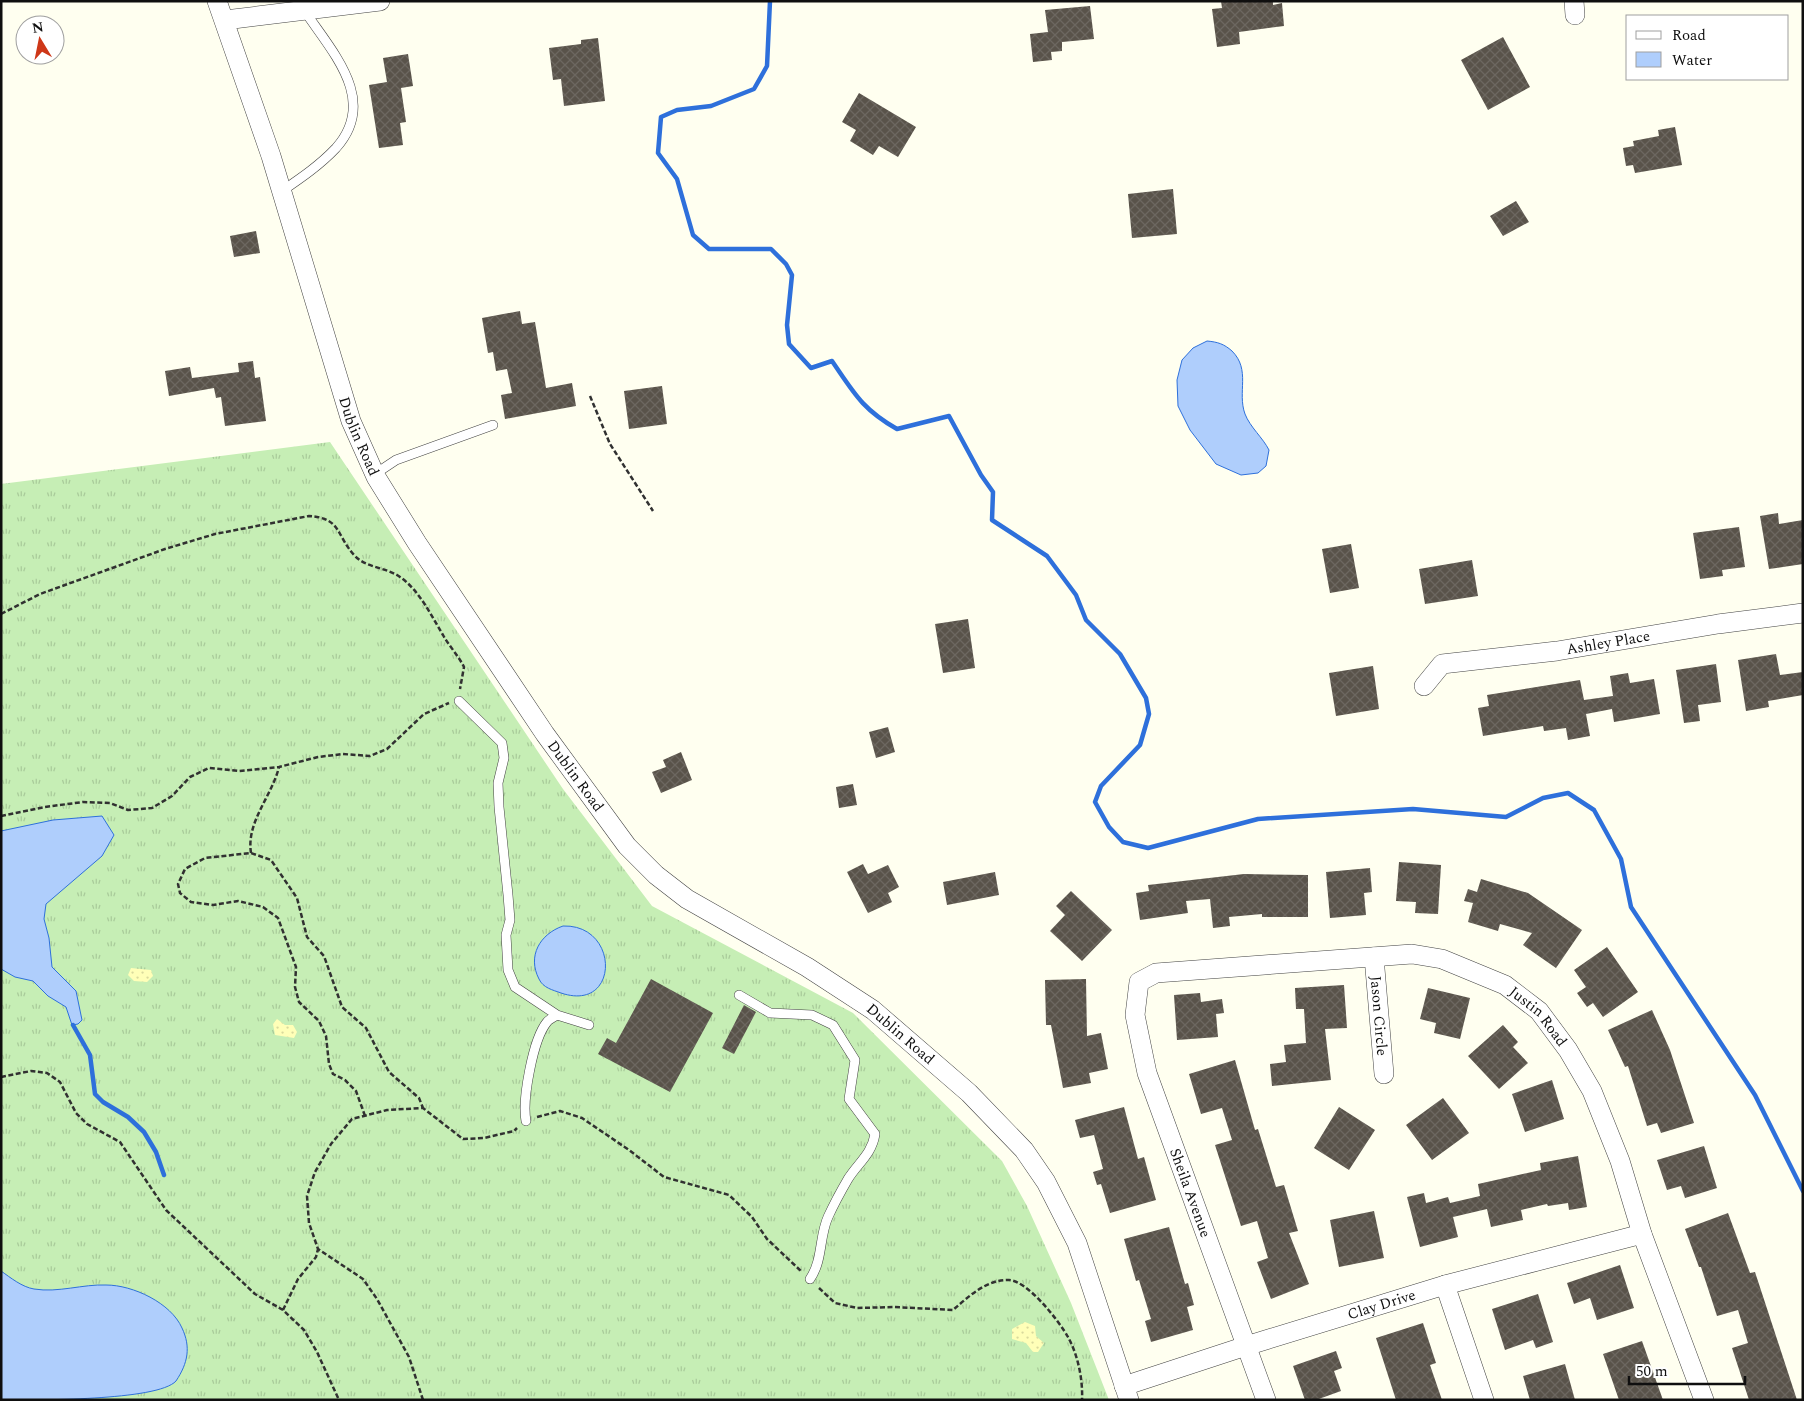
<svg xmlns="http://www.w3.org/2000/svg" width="1804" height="1401" font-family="Spectral,serif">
	<defs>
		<pattern id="grass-tufts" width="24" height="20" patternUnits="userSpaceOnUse" patternTransform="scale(1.25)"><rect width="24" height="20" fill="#c6eeb5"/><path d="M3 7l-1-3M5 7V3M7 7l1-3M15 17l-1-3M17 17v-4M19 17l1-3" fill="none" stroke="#a9cb9a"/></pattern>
		<pattern id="sand-dots" width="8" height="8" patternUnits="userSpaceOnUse" patternTransform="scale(1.25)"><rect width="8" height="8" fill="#ffffb8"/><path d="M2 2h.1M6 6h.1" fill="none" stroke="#d9d99d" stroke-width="1.8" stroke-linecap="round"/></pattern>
		<pattern id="building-cross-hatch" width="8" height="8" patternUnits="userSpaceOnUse" patternTransform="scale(1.25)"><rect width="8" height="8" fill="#59534a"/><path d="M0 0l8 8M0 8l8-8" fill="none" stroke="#6c6760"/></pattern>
	</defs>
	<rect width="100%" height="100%" fill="#fffff0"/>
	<path fill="url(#grass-tufts)" d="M330,442L563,789L652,906L853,1013L1002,1161L1027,1206L1071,1303L1109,1400H1V484Z"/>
	<path fill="url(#sand-dots)" d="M131,968L151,970L153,976L147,982L134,981L128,975Z
		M277,1019L285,1025H293L297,1032L294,1038L275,1035L273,1024Z
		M1025,1322L1035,1326L1036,1336L1044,1343L1038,1352H1033L1026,1343L1012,1339V1329Z"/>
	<path fill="#afcefc" stroke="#2e70db" d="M1207,341C1218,342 1224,344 1232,351C1251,370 1237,392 1245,414C1250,427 1263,438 1269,450L1266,466L1258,473L1241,475L1216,464L1190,430L1178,406L1177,380L1182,360L1193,348Z
		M102,816L114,835L102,856L46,904L44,919L49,938L52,967L76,991L82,1020L78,1024L72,1025L66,1007L48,996L33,981L15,977L1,969V831L53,820Z
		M563,926C620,924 620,1013 561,993C553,990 543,988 539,979C527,956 540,934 563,926Z
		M1,1271C11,1278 22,1287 34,1289C58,1293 83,1284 106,1285C133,1285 171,1303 182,1328C191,1347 188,1363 176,1381C158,1401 34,1400 1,1400Z"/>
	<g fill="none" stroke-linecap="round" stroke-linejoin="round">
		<path stroke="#2e70db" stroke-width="4.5" d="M770,1L767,66L754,89L711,106L677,110L661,117L658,153L677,179L693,235L709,249H771L786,264L792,275L787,325L789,344L811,368L832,361C854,393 862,409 897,429L949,416L981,475L993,492L992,520L1047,556L1076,595L1086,620L1120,654L1146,698L1149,714L1140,745L1101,786L1095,802L1109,827L1123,842L1148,848L1258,819L1413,809L1506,817L1543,798L1568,793L1594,810L1621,859L1631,907L1755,1095L1803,1191
			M73,1025L90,1055L95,1094L103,1102L128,1117L144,1132L156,1152L164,1175"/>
	</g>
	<path fill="url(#building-cross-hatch)" d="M1221,1H1273V5L1282,3L1284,26L1239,32L1240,44L1217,47L1212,9L1222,8Z
		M1090,6L1094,39L1062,42V51L1051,52L1052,60L1033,62L1030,34L1048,32L1045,10Z
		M1503,37L1530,87L1488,110L1461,60Z
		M598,38L605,101L564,106L561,79L553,80L549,48L581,44V40Z
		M408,54L413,86L401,88L406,122L400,123L403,145L379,148L369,85L387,82L383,58Z
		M859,93L916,127L898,157L879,146L873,155L850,141L856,130L842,122Z
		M1675,127L1682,165L1635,173L1633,165L1626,166L1623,148L1634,146L1633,141L1659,136L1658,130Z
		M1173,189L1177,234L1132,238L1128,194Z
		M1516,201L1529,222L1503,236L1490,216Z
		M256,231L260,253L234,257L230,236Z
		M520,311L522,324L535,322L546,388L572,383L576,406L505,419L501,395L512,393L507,369L496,371L493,352L488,353L482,318Z
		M253,361L255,378L260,377L266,421L225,426L221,397L216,398L214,388L169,396L165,371L190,367L192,378L239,372L238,363Z
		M662,386L667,424L629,429L624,391Z
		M1778,513L1779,524L1803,520V564L1769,569L1760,516Z
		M1739,527L1745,567L1722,570L1723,576L1700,579L1693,533Z
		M1351,544L1359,588L1330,593L1322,549Z
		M1472,560L1478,596L1425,604L1419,569Z
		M968,619L975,668L943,673L935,624Z
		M1776,654L1780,675L1803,672V695L1768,701L1769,707L1746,711L1738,660Z
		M1716,664L1721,702L1698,705L1700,721L1684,723L1676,670Z
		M1373,666L1379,709L1336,716L1329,673Z
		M1628,673L1630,683L1654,679L1660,714L1614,722L1612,709L1586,714L1590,736L1568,740L1566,728L1544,731L1543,726L1483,736L1478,708L1489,706L1487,695L1580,680L1584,700L1613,696L1610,676Z
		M888,727L895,752L876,758L869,732Z
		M681,752L692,780L661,793L652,772L666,767L663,760Z
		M853,784L857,805L839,808L836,787Z
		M1399,862L1441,865L1438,914L1415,913L1416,902L1396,901Z
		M863,864L868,874L888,865L899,887L888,893L892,902L868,913L847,872Z
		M1370,868L1372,892L1364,893L1366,915L1330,918L1326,872Z
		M995,872L999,895L947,905L943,882Z
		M1244,874L1308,875V917H1262V914L1229,917L1230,926L1213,928L1210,899L1186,901L1188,913L1140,920L1136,893L1149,891L1148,885Z
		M1481,879L1528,893L1582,930L1556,968L1523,945L1532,933L1500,924L1498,931L1468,922L1473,903L1464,901L1468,889L1477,892Z
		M1071,891L1112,930L1082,961L1050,931L1065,915L1056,906Z
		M1607,947L1638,992L1603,1017L1593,1003L1587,1007L1577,993L1586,987L1574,970Z
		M651,979L713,1013L670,1092L598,1054L607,1038L616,1043Z
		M1086,979L1087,1036L1101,1033L1108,1069L1089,1073L1091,1083L1063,1088L1051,1025H1046L1045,980Z
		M1344,985L1347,1028L1325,1029L1331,1080L1272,1086L1270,1064L1286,1062L1284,1045L1306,1043L1304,1009H1296L1295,988Z
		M1428,988L1470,998L1460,1039L1434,1033L1436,1023L1420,1019Z
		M1200,993L1201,1002L1222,999L1224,1013L1216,1014L1218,1037L1177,1040L1174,995Z
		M744,1005L756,1012L734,1054L722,1048Z
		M1652,1010L1670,1050L1694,1123L1661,1133L1657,1123L1647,1126L1628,1066L1625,1067L1608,1030Z
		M1503,1025L1518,1042L1513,1047L1528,1063L1499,1089L1468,1056Z
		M1235,1060L1255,1130L1258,1129L1276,1187L1284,1185L1298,1231L1289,1233L1309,1284L1271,1299L1257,1262L1268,1258L1257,1221L1241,1226L1215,1145L1232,1140L1222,1108L1201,1114L1189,1074Z
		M1552,1080L1564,1119L1525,1132L1512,1094Z
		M1443,1098L1469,1133L1432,1160L1406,1125Z
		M1124,1107L1138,1159L1144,1157L1156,1200L1110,1213L1101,1184L1097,1185L1093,1172L1103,1169L1094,1135L1080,1138L1075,1120Z
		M1339,1107L1375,1130L1349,1170L1314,1148Z
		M1704,1146L1717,1188L1685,1198L1681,1186L1667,1190L1657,1160Z
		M1578,1156L1587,1207L1569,1210L1568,1203L1548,1206L1547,1204L1521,1210L1523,1220L1491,1227L1487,1209L1453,1217L1458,1237L1420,1247L1407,1197L1424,1193L1426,1203L1448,1197L1450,1203L1480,1196L1478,1184L1541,1170L1540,1163Z
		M1374,1211L1384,1258L1339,1267L1330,1220Z
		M1728,1213L1750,1273L1755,1272L1797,1400H1749L1732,1348L1748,1343L1738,1310L1717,1316L1701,1267H1699L1685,1229Z
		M1169,1227L1185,1284L1188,1283L1194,1305L1187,1307L1193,1330L1151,1342L1145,1321L1151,1319L1139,1280L1136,1281L1124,1239Z
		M1620,1265L1634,1308L1597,1320L1590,1298L1574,1304L1567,1283Z
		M1538,1294L1553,1342L1536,1348L1533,1340L1505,1350L1492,1309Z
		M1423,1323L1436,1363L1430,1365L1442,1400H1396L1376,1338Z
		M1642,1341L1663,1400H1619L1603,1354Z
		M1336,1351L1342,1368L1334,1371L1341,1391L1316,1400H1305L1293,1366Z
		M1565,1364L1575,1400H1530L1523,1376Z"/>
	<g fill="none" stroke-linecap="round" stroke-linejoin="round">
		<g stroke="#424242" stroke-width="10">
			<path id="service" d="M282,191C301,178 320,165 336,148C379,100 332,52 304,10
				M375,474L396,460L493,425
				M459,701L502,743L504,758L498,783L499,807L508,895L510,920L506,935L508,970L515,987L557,1015
				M739,995L770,1013L812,1015L833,1025L855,1060L849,1099L875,1134C872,1154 858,1163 848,1179C841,1191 834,1204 828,1217C819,1237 823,1260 810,1279
				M526,1121C522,1099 533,1039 547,1022C549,1019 554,1017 557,1015L589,1025"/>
		</g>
		<g stroke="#424242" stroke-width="20">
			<g id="minor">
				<path id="s1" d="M217,1L271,156L351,421L376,477L417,543L545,734L627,846L656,875L687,899L807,967L873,1010L969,1093L1024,1150L1046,1182L1077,1243L1129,1400"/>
				<path d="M1574,1L1575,15"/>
				<path d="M225,20L380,1"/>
				<path id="s2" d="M1424,686L1442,664L1557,651L1718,624L1803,613"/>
				<path id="s3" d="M1374,957L1384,1074"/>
				<path d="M1445,1285L1484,1400"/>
				<path id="s4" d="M1124,1386L1246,1346L1445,1285L1642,1234"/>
				<path id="s5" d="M1266,1400L1147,1073L1135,1015L1139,982L1156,973L1412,954L1442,959L1505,985L1539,1011L1568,1050L1592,1091L1620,1161L1642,1234L1704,1400"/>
			</g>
		</g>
		<path stroke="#313131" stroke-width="2.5" stroke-dasharray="5 2.5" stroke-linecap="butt" d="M590,396L610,444L653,511
			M1,614L40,594L165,549L215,534L309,516C342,518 336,536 355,556C366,568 386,567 400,577C419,590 431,615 443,635C449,646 458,655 464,667L460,689
			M1,816L45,807L83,802L110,803L128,810L152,808L172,796L190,777L209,768L239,771L279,767L318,757L343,754L370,756L387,749L424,714L449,703
			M251,853C246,822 272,796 279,767
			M1,1077L31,1071L47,1073L60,1082L76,1113L87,1124L120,1142L166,1210L255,1294L283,1310L304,1330L317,1352L339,1400
			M365,1116L356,1091L345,1080L333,1074L329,1064L326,1036L319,1021L299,1002L295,987L296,967L278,918L263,907L238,901L213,905L191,902L180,893L178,884L185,869L205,858L251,853L271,860L297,898L307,937L324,956L342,1007L366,1028L389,1072L419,1098L423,1108
			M537,1117L560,1111L582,1118L629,1150L664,1177L729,1195L752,1217L767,1239L802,1272
			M819,1288L835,1303L857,1308L894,1307L953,1310C968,1297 987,1279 1009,1280C1028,1281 1059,1321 1068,1337C1078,1355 1083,1380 1082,1400
			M283,1310L298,1279L316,1257L318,1249
			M423,1400L409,1357L377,1299L363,1279L318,1249L309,1223L307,1196L315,1172L331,1144L352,1119L387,1110L423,1108L463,1139L484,1138L514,1131L517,1128"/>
		<use href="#service" stroke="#fff" stroke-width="9"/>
		<use href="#minor" stroke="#fff" stroke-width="19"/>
	</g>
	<g text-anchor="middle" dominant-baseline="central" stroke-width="5" stroke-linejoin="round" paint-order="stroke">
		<g font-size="15" fill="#0f0f0f" stroke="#fff">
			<text stroke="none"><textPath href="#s1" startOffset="458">Dublin Road</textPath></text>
			<text stroke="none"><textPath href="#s2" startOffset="196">Ashley Place</textPath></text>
			<text stroke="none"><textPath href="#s1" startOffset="862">Dublin Road</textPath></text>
			<text stroke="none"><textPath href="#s3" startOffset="59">Jason Circle</textPath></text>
			<text stroke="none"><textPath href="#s5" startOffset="861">Justin Road</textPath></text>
			<text stroke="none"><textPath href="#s1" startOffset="1282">Dublin Road</textPath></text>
			<text transform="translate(1190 1193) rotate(70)">Sheila Avenue</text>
			<text stroke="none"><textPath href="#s4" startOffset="270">Clay Drive</textPath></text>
		</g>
	</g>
	<rect width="1804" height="1401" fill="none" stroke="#0f0f0f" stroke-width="5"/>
	<rect x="1626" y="15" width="162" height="65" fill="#ffffff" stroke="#9f9f9f"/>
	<rect x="1636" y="31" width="25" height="8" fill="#ffffff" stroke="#9f9f9f"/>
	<text x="1672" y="40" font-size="15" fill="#0f0f0f">Road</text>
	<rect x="1636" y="52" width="25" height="15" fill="#afcefc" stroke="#9f9f9f"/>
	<text x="1672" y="65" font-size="15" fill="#0f0f0f">Water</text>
	<g transform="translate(40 40) rotate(350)"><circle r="24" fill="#ffffff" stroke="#9f9f9f"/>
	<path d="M0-4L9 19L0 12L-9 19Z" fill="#ce3718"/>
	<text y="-8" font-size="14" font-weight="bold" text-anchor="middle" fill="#0f0f0f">N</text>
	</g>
	<path d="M1629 1376v8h116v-8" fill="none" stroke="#0f0f0f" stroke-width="2.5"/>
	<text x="1636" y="1376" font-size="15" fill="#0f0f0f" stroke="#ffffff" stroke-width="4" paint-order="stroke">50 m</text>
</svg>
